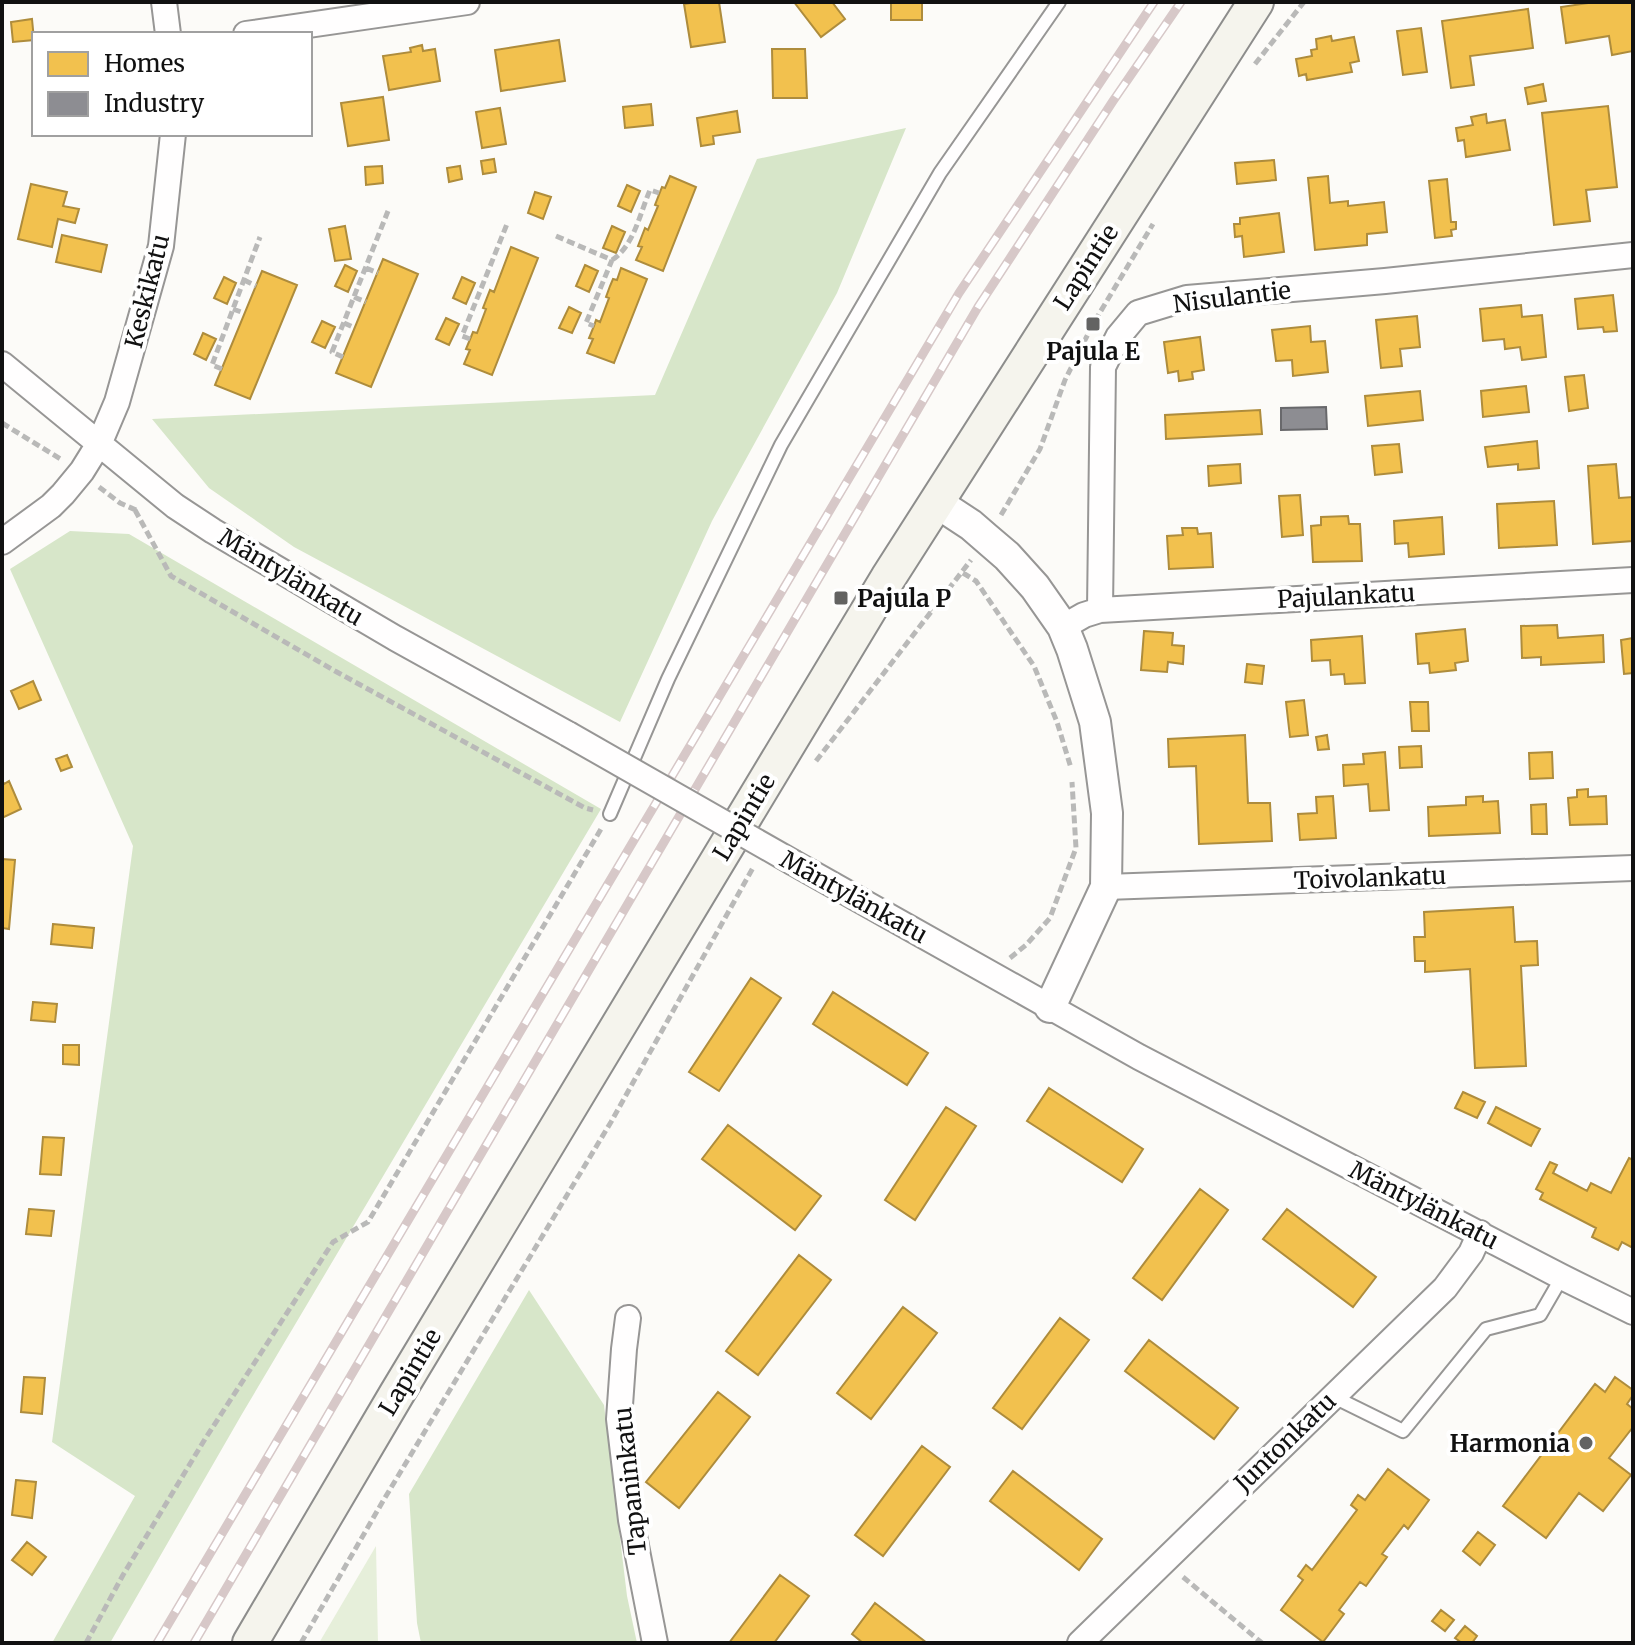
<svg xmlns="http://www.w3.org/2000/svg" width="1635" height="1645" font-family="Merriweather,serif">
	<rect width="100%" height="100%" fill="#fcfbf8"/>
	<path fill="#e6efda" d="M376,1546L378,1643H319Z"/>
	<path fill="#d7e6c9" d="M906,128L837,293L712,521L620,722L294,547L209,488L152,419L655,395L757,159Z
		M70,531L129,534L601,809L242,1414L110,1643H52L135,1496L52,1442L133,846L10,569Z
		M529,1290L604,1405L627,1596L637,1643H421L417,1623L409,1494Z"/>
	<path fill="#f2c14e" stroke="#ae8c3c" stroke-width="2" d="M697,2H719L725,42L691,47L684,4Z
		M794,2H832L845,19L821,37Z
		M891,2H922V20H891Z
		M1595,2H1633V51L1612,55L1609,36L1566,43L1561,7Z
		M1528,9L1533,48L1470,56L1474,85L1451,88L1442,21Z
		M32,19L34,40L13,42L11,22Z
		M1421,28L1427,72L1403,75L1397,31Z
		M1331,36L1332,41L1354,37L1359,61L1350,63L1352,72L1307,80L1306,74L1299,76L1296,59L1312,56L1311,50L1317,49L1316,39Z
		M559,40L565,81L501,91L495,50Z
		M422,45L423,51L435,49L440,81L389,90L383,56L411,52L410,48Z
		M772,49H805L807,98H773Z
		M1543,84L1546,101L1528,104L1525,88Z
		M383,97L389,140L348,146L341,103Z
		M651,104L653,125L625,128L623,107Z
		M1608,106L1617,187L1586,190L1590,221L1554,225L1542,113Z
		M500,108L506,144L482,148L476,112Z
		M737,111L740,132L713,136L714,144L701,146L697,118Z
		M1486,114L1487,123L1505,120L1510,150L1466,157L1464,140L1458,141L1456,128L1473,125L1471,117Z
		M494,159L496,172L483,174L481,161Z
		M1274,160L1276,180L1237,184L1235,163Z
		M382,166L383,183L366,185L365,167Z
		M460,166L462,179L449,182L447,168Z
		M670,176L696,187L663,271L636,260L642,247L638,246L645,228L648,230L658,206L655,205L662,187L665,188Z
		M1328,176L1330,203L1348,201V206L1384,202L1387,232L1367,234V245L1315,250L1308,178Z
		M1447,179L1451,222H1456V229L1451,230L1452,236L1435,238L1429,181Z
		M31,184L67,192L63,206L79,209L75,223L58,219L52,247L18,239Z
		M627,185L640,191L631,212L618,206Z
		M535,192L551,197L543,219L528,213Z
		M1279,213L1284,252L1244,257L1242,236L1235,237L1234,224H1240V218Z
		M345,226L351,259L335,261L329,229Z
		M612,226L625,232L616,253L603,248Z
		M62,235L107,245L101,272L56,262Z
		M511,247L538,258L492,375L464,364L470,350L466,349L473,332L477,333L486,309L483,308L490,290L494,292Z
		M383,259L418,274L371,387L336,373Z
		M345,265L357,271L348,292L335,286Z
		M585,265L598,271L589,292L576,286Z
		M621,268L647,279L614,363L587,353L593,339L589,338L594,326L596,320L600,322L609,298L606,297L610,286L613,279L617,280Z
		M262,271L297,285L250,399L215,385Z
		M224,277L236,283L227,304L214,298Z
		M462,277L475,283L466,304L453,298Z
		M1613,295L1617,331L1604,332L1603,327L1578,329L1575,299Z
		M1521,305L1522,317L1542,315L1546,357L1522,360L1520,347L1505,349L1504,339L1483,341L1480,309Z
		M569,307L581,313L572,333L559,328Z
		M1417,316L1420,347L1400,349L1402,366L1381,368L1376,320Z
		M446,318L459,324L449,345L436,339Z
		M322,321L335,327L325,348L312,342Z
		M1310,326L1311,342L1325,341L1328,372L1293,376L1292,360L1276,361L1272,330Z
		M203,333L216,339L206,360L194,354Z
		M1200,337L1204,370L1192,372L1193,379L1179,381L1178,371L1168,373L1164,342Z
		M1584,375L1588,408L1569,411L1565,377Z
		M1526,386L1529,412L1483,417L1481,391Z
		M1420,391L1423,420L1368,426L1365,396Z
		M1260,410L1262,434L1166,439L1165,415Z
		M1537,441L1539,468L1518,470V464L1488,467L1485,447Z
		M1399,444L1402,472L1375,475L1372,446Z
		M1240,464L1241,483L1209,486L1208,466Z
		M1616,464L1619,498L1633,497V541L1593,544L1588,466Z
		M1300,495L1303,535L1282,537L1279,496Z
		M1554,501L1557,545L1499,548L1497,504Z
		M1348,516L1349,524H1360L1362,561L1313,562L1311,526L1321,525V517Z
		M1442,517L1444,554L1409,557L1408,543L1395,544L1394,521Z
		M1182,528H1197L1198,534L1211,533L1213,567L1169,569L1167,536L1183,535Z
		M1557,625L1558,638L1603,635L1604,662L1541,665V657L1522,658L1521,626Z
		M1465,629L1468,661L1455,663L1456,670L1430,673L1429,663L1418,664L1416,634Z
		M1144,631L1173,633L1172,645L1184,646L1183,664L1168,662L1167,672L1141,670Z
		M1362,636L1365,683L1345,684L1344,674L1331,675L1330,660L1312,661L1311,640Z
		M1633,638V673L1624,674L1621,640Z
		M1247,664L1264,666L1262,684L1245,682Z
		M33,681L41,700L19,709L11,691Z
		M1304,700L1308,735L1290,737L1286,702Z
		M1410,702H1428L1429,731H1412Z
		M1245,735L1248,803H1270L1272,841L1199,844L1196,766L1169,767L1168,739Z
		M1327,735L1329,749L1318,750L1316,737Z
		M1421,746L1422,767L1400,768L1399,747Z
		M1385,752L1389,810L1370,811L1368,784L1344,786L1343,765L1364,764L1363,754Z
		M1552,752L1553,778L1530,779L1529,753Z
		M67,755L72,767L61,771L56,759Z
		M2,780L4,784L9,781L21,809L2,818Z
		M1588,789V797L1606,796L1607,824L1570,825L1568,798L1577,797V790Z
		M1333,796L1336,838L1300,840L1298,814L1317,813L1316,797Z
		M1483,796V802L1498,801L1500,833L1429,836L1428,807L1466,805V797Z
		M1546,804L1547,834H1532L1531,805Z
		M2,859L15,860L9,929L2,928Z
		M1513,907L1515,942L1537,941L1538,965L1521,966L1526,1066L1475,1068L1470,969L1425,972V961H1415L1414,937H1425L1424,912Z
		M53,924L94,928L92,948L51,944Z
		M751,978L781,998L719,1091L689,1072Z
		M833,992L928,1053L907,1085L813,1024Z
		M33,1002L57,1004L55,1022L31,1020Z
		M63,1045H79V1065L63,1064Z
		M1049,1088L1143,1149L1122,1182L1027,1121Z
		M1463,1092L1485,1102L1477,1118L1455,1108Z
		M946,1107L976,1126L915,1220L885,1200Z
		M1496,1107L1540,1129L1531,1146L1488,1123Z
		M728,1125L821,1196L795,1230L702,1159Z
		M43,1137L64,1138L61,1175L40,1174Z
		M1629,1158L1633,1160V1248L1622,1242L1618,1250L1592,1237L1596,1228L1540,1199L1543,1193L1536,1189L1550,1162L1557,1165L1553,1173L1587,1191L1591,1183L1611,1193Z
		M1200,1189L1228,1210L1162,1300L1133,1278Z
		M29,1209L54,1211L51,1236L26,1234Z
		M1287,1209L1376,1277L1353,1307L1263,1239Z
		M799,1255L831,1280L758,1375L726,1351Z
		M903,1307L937,1333L871,1419L837,1393Z
		M1060,1318L1089,1340L1022,1429L993,1408Z
		M1149,1340L1238,1408L1214,1439L1125,1371Z
		M24,1377L45,1378L42,1414L21,1412Z
		M1615,1377L1633,1390V1395L1627,1404L1633,1409V1427L1609,1458L1631,1475L1603,1511L1579,1493L1546,1538L1503,1506L1595,1384L1605,1392Z
		M718,1392L750,1417L679,1508L646,1482Z
		M922,1446L950,1467L883,1556L855,1535Z
		M1388,1469L1429,1500L1408,1529L1404,1525L1382,1554L1387,1557L1366,1586L1360,1582L1339,1610L1344,1614L1323,1642L1281,1610L1303,1580L1298,1576L1306,1565L1312,1570L1357,1510L1351,1505L1358,1495L1365,1500Z
		M1013,1471L1102,1539L1079,1570L990,1501Z
		M16,1480L36,1482L32,1518L12,1515Z
		M1478,1532L1495,1545L1480,1565L1463,1551Z
		M27,1542L46,1557L32,1575L12,1560Z
		M780,1575L809,1596L774,1643H729Z
		M875,1603L927,1643H863L852,1634Z
		M1441,1610L1454,1620L1445,1631L1432,1621Z
		M1465,1626L1477,1636L1472,1643H1462L1455,1638Z"/>
	<path fill="#8d8d92" stroke="#68686b" stroke-width="2" d="M1326,407L1327,429L1281,430V408Z"/>
	<g fill="none" stroke-linecap="round" stroke-linejoin="round">
		<g stroke="#979695" stroke-width="16">
			<path id="service" d="M610,814L668,679L781,445L940,173L1059,2
				M1332,1396L1403,1431L1486,1329L1540,1315L1562,1277"/>
		</g>
		<g stroke="#979695" stroke-width="28">
			<path id="minor" d="M164,2L168,34
				M246,34L467,2
				M2,364L175,506L213,531L395,638L568,734
				M2,542L51,506L63,494L82,471L100,442L117,402L161,246L173,134
				M1100,610L1103,367L1118,337L1138,313L1187,298L1385,281L1633,255
				M1063,627L1084,615L1100,610L1633,580
				M794,863L1139,1057L1562,1277L1633,1312
				M1106,887L1633,868
				M628,1318L624,1349L619,1419L631,1520L655,1643
				M1080,1643L1445,1288L1471,1253L1480,1233"/>
		</g>
		<g stroke="#979695" stroke-width="34">
			<path id="tertiary" d="M936,502L971,525L986,538L1007,556L1035,587L1063,627L1072,649L1095,722L1107,813L1106,887L1050,1007"/>
		</g>
		<g stroke="#8d8d8c" stroke-width="38">
			<path id="secondary" d="M250,1643L396,1395L888,578L1256,2"/>
		</g>
		<path stroke="#b9b9b8" stroke-width="5" stroke-dasharray="8 4" stroke-linecap="butt" d="M1255,64L1304,2
			M556,236L612,260L586,323L594,326
			M612,260C634,246 640,213 650,190L659,193
			M366,268L378,273
			M244,280L256,286
			M354,297L366,302
			M233,309L244,313
			M344,323L355,328
			M470,339L462,336L507,224
			M343,357L332,352L388,211
			M222,369L212,365L260,237
			M2,423L62,460
			M99,487L120,503L138,511
			M135,510L171,576L335,671L585,808L593,810
			M1001,515L1040,449L1065,380L1093,324L1153,224
			M963,573L976,581L1034,666L1057,722L1071,768
			M914,594L932,611
			M816,761L971,560
			M1010,958L1026,945L1050,918L1076,848L1072,782
			M1183,1577L1262,1643
			M86,1643L123,1575L205,1439L333,1242L368,1222L601,829
			M301,1643L383,1501L611,1122L754,866"/>
		<use href="#service" stroke="#fffefe" stroke-width="12"/>
		<use href="#minor" stroke="#fffefe" stroke-width="24"/>
		<use href="#tertiary" stroke="#fffefe" stroke-width="30"/>
		<use href="#secondary" stroke="#f5f4ed" stroke-width="34"/>
		<g stroke="#d7c8c8" stroke-width="9">
			<path id="rail" d="M157,1643L959,293L1154,2
				M194,1643L978,307L1113,101L1181,2"/>
		</g>
		<use href="#rail" stroke="#fff" stroke-width="6" stroke-dasharray="18" stroke-linecap="butt"/>
		<g stroke="#979695" stroke-width="28" stroke-linecap="butt">
			<path id="minor-bridge" d="M568,734L794,863"/>
		</g>
		<use href="#minor-bridge" stroke="#fffefe" stroke-width="24"/>
	</g>
	<g fill="#636362" stroke="#fff" stroke-width="3">
		<rect x="1085" y="316" width="16" height="16" rx="4"/>
		<rect x="833" y="590" width="16" height="16" rx="4"/>
		<circle cx="1586" cy="1443" r="8"/>
	</g>
	<g text-anchor="middle" dominant-baseline="central" stroke-width="8" stroke-linejoin="round" paint-order="stroke">
		<g font-size="24" fill="#111" stroke="#fff">
			<text transform="translate(1086 267) rotate(-57)">Lapintie</text>
			<text transform="translate(147 291) rotate(-76)">Keskikatu</text>
			<text transform="translate(1232 297) rotate(-7)">Nisulantie</text>
			<text transform="translate(291 577) rotate(31)">Mäntylänkatu</text>
			<text transform="translate(1346 596) rotate(-3)">Pajulankatu</text>
			<text transform="translate(744 817) rotate(-59)">Lapintie</text>
			<text transform="translate(1370 878) rotate(-2)">Toivolankatu</text>
			<text transform="translate(854 897) rotate(29)">Mäntylänkatu</text>
			<text transform="translate(1424 1205) rotate(27)">Mäntylänkatu</text>
			<text transform="translate(410 1372) rotate(-59)">Lapintie</text>
			<text transform="translate(1285 1442) rotate(-44)">Juntonkatu</text>
			<text transform="translate(630 1481) rotate(-96)">Tapaninkatu</text>
		</g>
		<g font-size="24" font-weight="bold" fill="#111" stroke="#fff">
			<text x="1093" y="351">Pajula E</text>
			<text x="857" y="598" text-anchor="start">Pajula P</text>
			<text x="1570" y="1443" text-anchor="end">Harmonia</text>
		</g>
	</g>
	<rect width="1635" height="1645" fill="none" stroke="#111111" stroke-width="8"/>
	<rect x="32" y="32" width="280" height="104" fill="#ffffff" stroke="#a0a0a0" stroke-width="2"/>
	<rect x="48" y="52" width="40" height="24" fill="#f2c14e" stroke="#a0a0a0" stroke-width="2"/>
	<text x="104" y="72" font-size="24" fill="#111111">Homes</text>
	<rect x="48" y="92" width="40" height="24" fill="#8d8d92" stroke="#a0a0a0" stroke-width="2"/>
	<text x="104" y="112" font-size="24" fill="#111111">Industry</text>
</svg>
